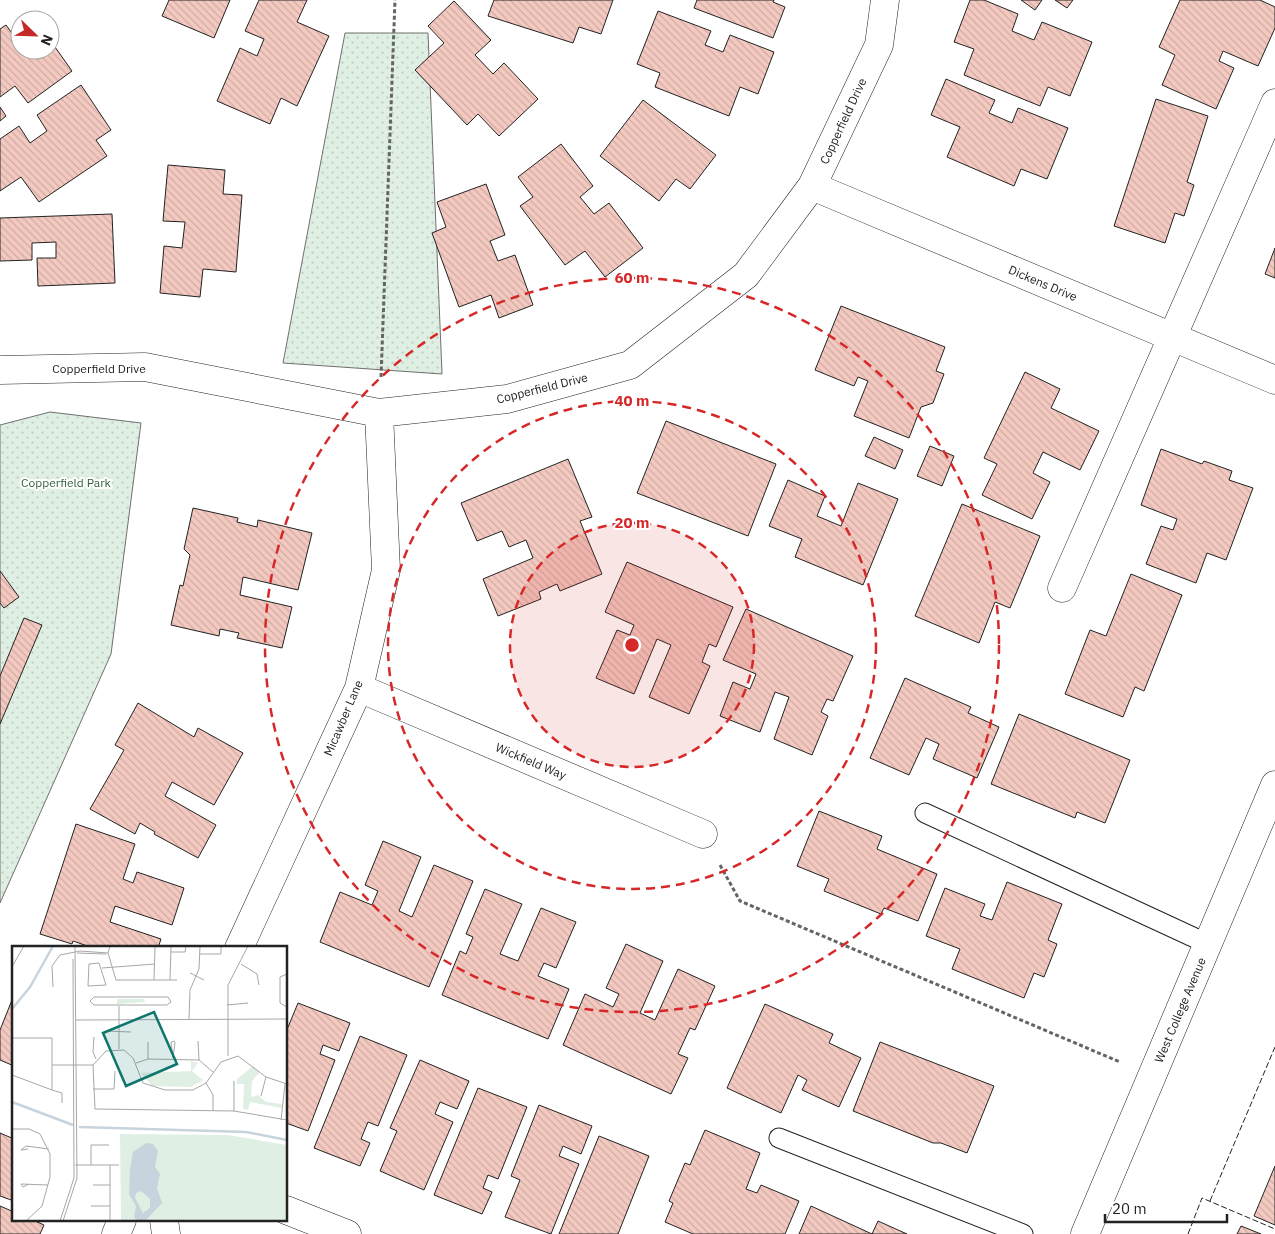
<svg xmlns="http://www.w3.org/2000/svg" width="1275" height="1234" font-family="'IBM Plex Sans',sans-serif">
	<defs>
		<pattern id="park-dots" width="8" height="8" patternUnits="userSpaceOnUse" patternTransform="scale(1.25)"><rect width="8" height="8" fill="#e0efe3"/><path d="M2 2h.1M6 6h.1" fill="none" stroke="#c0cdc2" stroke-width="1.8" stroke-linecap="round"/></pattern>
		<pattern id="building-back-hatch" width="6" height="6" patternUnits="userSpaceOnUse" patternTransform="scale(1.25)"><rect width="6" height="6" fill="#f3c9c0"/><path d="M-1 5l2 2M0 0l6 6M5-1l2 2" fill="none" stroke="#d0aca5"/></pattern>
	</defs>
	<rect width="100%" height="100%" fill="#fff"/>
	<path fill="url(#park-dots)" stroke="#6f6f6f" d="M345,33H428L442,374L283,363Z
		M50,412L141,423L111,654L0,903V425Z"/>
	<path fill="url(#building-back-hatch)" stroke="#222" d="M169,0H230L214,38L162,16Z
		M259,0H307L297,22L329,36L297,106L281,98L270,124L217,101L240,48L257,56L264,39L245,31Z
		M494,0H613L601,34L579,27L573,43L488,16Z
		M697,0H774L773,2L785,7L773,38L694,8Z
		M970,0H984L1018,14L1012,31L1034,40L1042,22L1092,42L1070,96L1048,87L1040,106L964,75L974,49L954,42Z
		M1021,0H1042L1035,10Z
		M1055,0H1073L1067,8Z
		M1180,0H1260L1275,7V28L1258,66L1223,51L1219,61L1234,68L1216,109L1162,85L1175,55L1159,47Z
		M454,1L491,40L475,55L493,74L504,63L538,99L499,136L478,114L467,125L415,70L444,43L428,26Z
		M658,11L711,31L705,45L723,52L730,35L774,52L758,94L740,87L729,116L655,87L660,73L637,64Z
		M6,25L17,40L20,37V50H50V40L72,71L28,103L15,86L0,97V29Z
		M946,79L995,100L989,113L1012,123L1018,108L1068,128L1047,179L1021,169L1014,186L947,157L960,127L931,115Z
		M81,85L111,130L96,140L107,156L39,202L21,177L0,191V139L19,126L30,143L47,131L37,115Z
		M1156,99L1208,116L1187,182L1194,185L1184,216L1175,213L1165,243L1114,226Z
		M643,100L716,155L690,189L676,179L659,201L600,156Z
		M0,107L6,116L0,121Z
		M561,144L593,186L580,197L594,214L609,203L643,248L605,277L585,251L565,265L520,206L533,197L518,177Z
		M168,165L225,170L223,194L242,195L236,272L203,269L200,297L160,293L164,246L182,248L185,222L163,221Z
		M486,184L505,235L490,241L498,261L515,255L533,305L499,318L491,295L459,307L432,233L446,227L437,202Z
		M112,214L115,283L38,286L37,258H56V242L32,243V260L0,261V218Z
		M1275,248V278L1265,274Z
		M841,306L945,347L936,371L944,374L933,403L921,407L909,438L854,416L868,381L858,377L854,386L815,370Z
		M1025,372L1060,389L1051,408L1099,431L1080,470L1043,452L1033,473L1050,482L1032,519L982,495L997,464L984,458Z
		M666,421L776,464L748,536L637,493Z
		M874,437L903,450L895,469L865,456Z
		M930,446L954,456L942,486L917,476Z
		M1161,449L1202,464L1204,461L1232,471L1229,480L1253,488L1226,560L1207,553L1196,583L1146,564L1161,526L1173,530L1177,519L1141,505Z
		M568,459L592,517L580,521L602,574L560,591L557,584L539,592L541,599L498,616L483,579L533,558L526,540L509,547L502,531L477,541L461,503Z
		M788,480L825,496L817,516L841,526L858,483L898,499L863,585L795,557L802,539L769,526Z
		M962,504L1040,536L1010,608L995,602L979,643L915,616Z
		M193,508L238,518L237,522L257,527L258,520L312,533L298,590L243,577L240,595L292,607L282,648L237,638L239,633L220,629L219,636L171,625L180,585L183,586L190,555L184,549Z
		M627,562L733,607L716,647L709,644L702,662L710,666L689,714L649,697L671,645L657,639L634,694L596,678L617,630L630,635L634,625L605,612Z
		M0,571L19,597L4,608L0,603Z
		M1131,574L1182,595L1144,691L1135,687L1123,717L1065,694L1090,630L1106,636Z
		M746,609L853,656L833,701L827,699L821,712L828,716L812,755L774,739L789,697L775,692L760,732L720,716L733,682L750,689L756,674L723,660Z
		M24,618L42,625L0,724V676Z
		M905,678L971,707L968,713L999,727L977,778L933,759L939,744L926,738L909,775L870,758Z
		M138,703L194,737L198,728L243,753L214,805L172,782L165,796L216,825L198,858L154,834L155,832L140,823L135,834L90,809L124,750L115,745Z
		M1019,714L1130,760L1105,823L1077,812L1075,818L991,784Z
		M819,811L882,836L877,849L937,874L918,921L884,908L881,914L824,891L829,879L797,866Z
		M76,824L135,844L123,879L133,883L137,872L184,888L172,925L115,906L110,922L161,939L158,948H93L73,941L72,944L40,934Z
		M383,841L421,857L399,911L412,917L434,865L473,881L429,987L320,942L340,892L372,905L378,891L365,885Z
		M1007,882L1062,904L1048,940L1057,944L1044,977L1034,973L1024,998L952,969L960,949L926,936L945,888L985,904L980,916L992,920Z
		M485,889L522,904L500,954L518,961L541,908L576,922L556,968L544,963L538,976L569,989L548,1039L442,995L460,951L466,954L473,937L466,934Z
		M626,944L663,961L640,1013L655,1020L678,969L715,986L695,1030L690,1028L678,1054L688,1058L671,1094L563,1045L585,994L613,1007L619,994L606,988Z
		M14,995V1066L0,1060V1030Z
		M298,1003L350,1023L339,1051L323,1045L320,1054L335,1060L308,1131L286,1123V1032Z
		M765,1004L833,1034L829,1043L861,1058L839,1107L802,1090L807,1080L798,1075L781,1113L727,1088Z
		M360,1036L407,1055L378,1126L368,1122L361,1139L370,1143L360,1166L314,1148Z
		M880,1042L994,1086L967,1153L941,1143H933L853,1111Z
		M420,1060L469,1081L457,1109L440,1102L435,1114L453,1122L424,1190L380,1171L397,1131L390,1128Z
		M478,1088L527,1107L498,1179L488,1175L483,1188L492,1192L482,1214L434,1195Z
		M539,1105L592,1126L581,1154L563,1146L559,1156L579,1164L551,1234L505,1217L520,1180L511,1176Z
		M705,1130L760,1153L746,1189L757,1193L761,1185L799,1201L785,1234H693L665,1222L673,1203L669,1201L685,1163L690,1165Z
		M0,1133L14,1139V1201L0,1196Z
		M599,1136L649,1156L618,1234H559Z
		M1275,1166V1225L1254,1216Z
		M0,1206L14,1212V1220H33L44,1225L40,1234H0Z
		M811,1206L872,1234L878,1221L907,1234H799Z
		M1241,1226L1261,1234H1237Z"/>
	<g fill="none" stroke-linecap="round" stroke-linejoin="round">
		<g stroke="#222" stroke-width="21">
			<path id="service" d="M925,813L1208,944
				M779,1138L1023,1234"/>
		</g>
		<g stroke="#222" stroke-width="29">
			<path id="minor" d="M812,186L1275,380
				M0,370L145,367L379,413L507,399L630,365L746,275L812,186L879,45L885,0
				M1062,588L1275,103
				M359,688L703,834
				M239,948L359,688L386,570L379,413
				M286,1210L347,1234
				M164,1220L166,1234
				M116,1234L122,1220"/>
		</g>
		<g stroke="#222" stroke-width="29">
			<path id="secondary" d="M1085,1234L1275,785"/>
		</g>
		<path stroke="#646464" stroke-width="3" stroke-dasharray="4 2.5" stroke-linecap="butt" d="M381,377L395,0
			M720,865L740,901L1120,1062"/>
		<use href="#service" stroke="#fff" stroke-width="19"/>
		<use href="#minor" stroke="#fff" stroke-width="28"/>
		<use href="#secondary" stroke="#fff" stroke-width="28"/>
		<path stroke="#222" stroke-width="1" stroke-dasharray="6 2.5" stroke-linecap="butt" d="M1210,1201L1275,1047
			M1188,1234L1202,1198L1275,1229"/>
	</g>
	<circle cx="632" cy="645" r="122" fill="#d62828" fill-opacity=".12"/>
	<g fill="none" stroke="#d62828" stroke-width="2.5" stroke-dasharray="9 6">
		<circle cx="632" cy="645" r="122"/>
		<circle cx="632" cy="645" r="244"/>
		<circle cx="632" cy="645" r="367"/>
	</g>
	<g text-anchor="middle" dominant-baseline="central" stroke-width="4" stroke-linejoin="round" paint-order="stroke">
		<g font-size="12" fill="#222" stroke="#fff">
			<text transform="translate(843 121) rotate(-65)">Copperfield Drive</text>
			<text transform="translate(1043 283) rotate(23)">Dickens Drive</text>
			<text x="99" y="368">Copperfield Drive</text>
			<text transform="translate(542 388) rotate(-14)">Copperfield Drive</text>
			<text transform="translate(343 718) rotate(-67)">Micawber Lane</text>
			<text transform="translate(531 761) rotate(23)">Wickfield Way</text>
			<text transform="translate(1180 1010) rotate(-67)">West College Avenue</text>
		</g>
		<g font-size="12" fill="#2f5e38" stroke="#fff">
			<text x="66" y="482">Copperfield Park</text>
		</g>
	</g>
	<g transform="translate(12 946)">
		<rect width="275" height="275" fill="#fff"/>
		<path d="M105,53H132L133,56L105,58ZM179,115L186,117L180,125L191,134L179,141L140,140L129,127L179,125ZM241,120L248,126L240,135L239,151L246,149L254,156L270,158V162L238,156L236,164L231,163L232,138H225V133ZM108,188L216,189L275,199V275H109Z" fill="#e0efe3"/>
		<path d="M134,197L141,198L146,205L143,221L148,228L145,242L150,257L133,275H125L122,271L124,260L117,248L118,224L121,206ZM129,245L138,253V262L131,267L123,252L124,247Z" fill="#c7d3dd" fill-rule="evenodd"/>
		<path fill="none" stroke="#c7d3dd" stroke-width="2.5" d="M0,63L18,41L41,0M0,156L61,179M67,181L234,186L275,194"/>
		<path fill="none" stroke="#a7a7a7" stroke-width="1" d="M98,0L96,7L104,34H165M159,6H173L174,0M65,7L94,8M188,8H209V0M87,17L94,39L76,40L77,18ZM229,18L245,28L247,39M1,19L12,0M90,22L143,18M178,27L192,34M275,28L268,31V57L275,61M142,34L143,0M158,34L159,0M41,41L40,20L48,9L68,5L96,7M82,51H156L159,56L155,59H82L78,55ZM215,59L236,57M107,60V103M177,73L178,44L187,23L188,0M64,74L275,73M93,85L119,86M82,91L81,106L84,113M0,92H40V144L0,129M186,95L187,114M136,96V113M216,110V39L236,0M161,112L159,96L163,95M161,112L163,96M124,117L136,113L187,114L201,126M40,119H81M194,137L201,149V165M275,138L254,131L226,110L209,116L194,137L181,144H153L131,137L121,112L112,104L94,105L81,119L83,163L222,165L275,174M81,143H102L103,125M40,144L50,147V157M249,150L254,131M222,165V135M269,174L273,138M0,183H17L28,188L38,208V231L30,260L14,275M16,203L9,204L14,200L37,203M63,219H107M79,219V199H97M98,219V275M17,238L11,241L9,238L36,239M81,239H98M79,260H98M48,275L62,232L61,13M51,275L65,232L63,0"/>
		<path fill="#0f766e" fill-opacity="0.15" stroke="#0f766e" stroke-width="2.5" d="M142,66L165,118L114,140L91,87Z"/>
		<rect width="275" height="275" fill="none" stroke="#222" stroke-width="2.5"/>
	</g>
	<circle cx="632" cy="645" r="8" fill="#d62828" stroke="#fff" stroke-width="2.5"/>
	<g font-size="15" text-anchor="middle" font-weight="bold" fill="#d62828" stroke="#fff" stroke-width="4" stroke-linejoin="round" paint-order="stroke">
		<text x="632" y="283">60 m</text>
		<text x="632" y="406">40 m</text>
		<text x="632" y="528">20 m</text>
	</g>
	<g transform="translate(35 35) rotate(113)"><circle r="24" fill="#ffffff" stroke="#a7a7a7"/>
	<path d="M0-4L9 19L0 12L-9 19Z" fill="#c62828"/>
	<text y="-8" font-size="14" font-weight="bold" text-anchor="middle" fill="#222222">N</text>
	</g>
	<path d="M1105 1214v8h122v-8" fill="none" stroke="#222222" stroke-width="2.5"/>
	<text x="1112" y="1214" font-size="15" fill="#222222" stroke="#ffffff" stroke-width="4" paint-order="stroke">20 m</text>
</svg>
